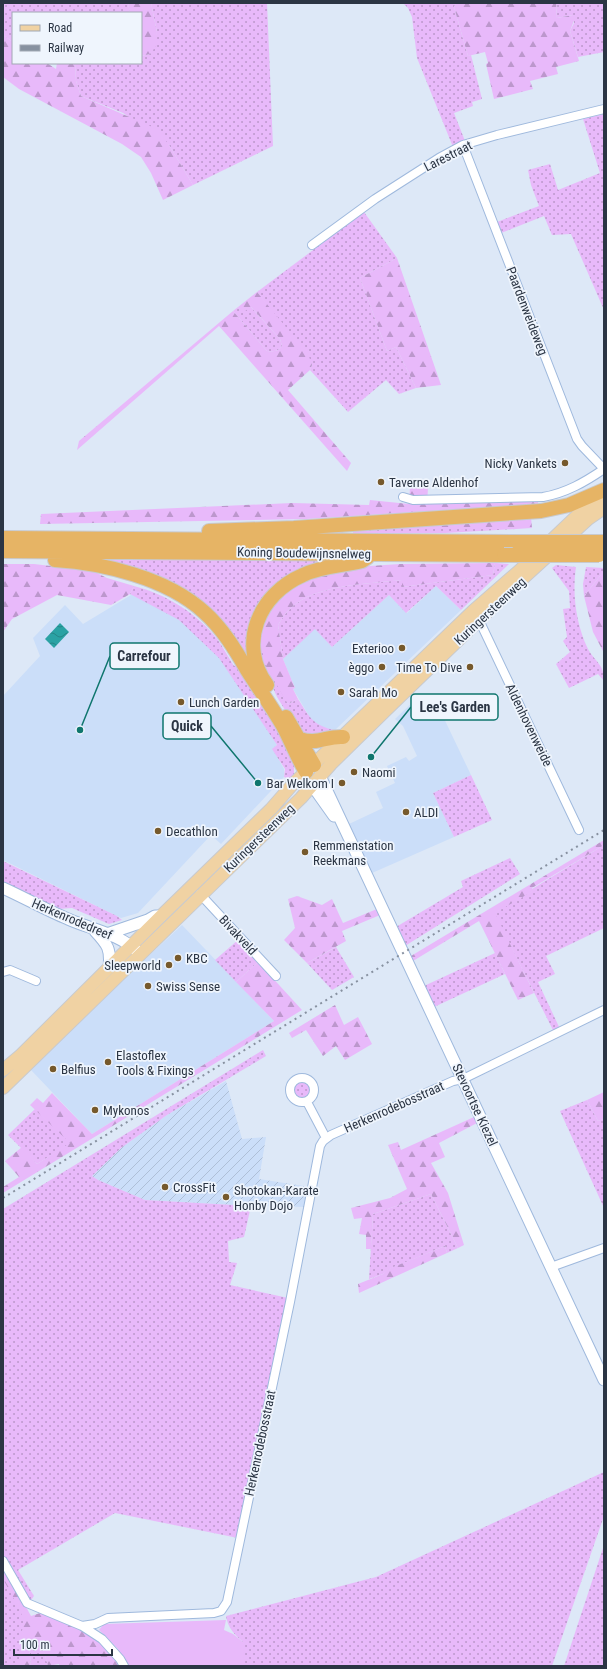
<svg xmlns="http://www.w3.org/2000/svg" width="607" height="1669" font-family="'Roboto Condensed',sans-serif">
	<defs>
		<pattern id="industrial-furrows" width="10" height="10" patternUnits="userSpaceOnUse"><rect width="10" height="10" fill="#cbdef9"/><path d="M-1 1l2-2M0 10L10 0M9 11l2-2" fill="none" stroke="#aebfd7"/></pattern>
		<pattern id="grass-dots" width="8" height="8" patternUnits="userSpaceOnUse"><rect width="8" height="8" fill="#e8b9fa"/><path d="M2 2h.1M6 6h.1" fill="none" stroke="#bc97cc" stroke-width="1.8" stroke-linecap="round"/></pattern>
		<pattern id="forest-firs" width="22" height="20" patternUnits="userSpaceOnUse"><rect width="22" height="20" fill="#e8b9fa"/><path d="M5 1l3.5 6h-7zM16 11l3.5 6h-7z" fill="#bc97cc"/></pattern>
		<pattern id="water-waves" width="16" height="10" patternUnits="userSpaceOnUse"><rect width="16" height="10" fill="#2aa2a4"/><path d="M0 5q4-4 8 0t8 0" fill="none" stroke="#248587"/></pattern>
	</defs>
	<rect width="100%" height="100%" fill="#dde8f7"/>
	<path fill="#cbdef9" d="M436,586L461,610L335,730L323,728L312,721L293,689L295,688L283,659L315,628L332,647L389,595L407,613Z
		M136,592L181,617L222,656L277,745L273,749L284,769V777L221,844L211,835L138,913L121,918L3,860V696L40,656L33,638L65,605L83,624Z
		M417,698L431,713L439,708L471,775L433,793L454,837L372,873L349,824L383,808L376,792L395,783L387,766L406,757L409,761L417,756L403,726L395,719Z
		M182,925L274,1021L92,1134L31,1070L113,989Z"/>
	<path fill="url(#industrial-furrows)" d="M226,1081L242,1139L266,1137L259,1179L310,1187L306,1207L251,1206L145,1200L98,1180L92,1176L121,1148L167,1115Z"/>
	<path fill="url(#grass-dots)" d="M3,3H128L130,13H13V42L3,35Z
		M151,3H267L273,146L193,185L169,145L123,113L81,96L76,81L75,63H141V56L150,54L157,32Z
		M403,3H456L454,7L468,56L471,55L482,99L472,102L473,106L454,113L465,141L453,147L417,58L412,17L408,8Z
		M556,3H604V52L578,57L570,31L574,23L573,15L557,18Z
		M604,114V310L571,234L552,235L544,216L501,233L497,222L539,206L531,185L528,170L550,164L558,190L600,173L583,119Z
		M364,212L397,258L360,278L387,351L396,347L416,388L399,394L386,380L348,412L310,370L312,365L257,292Z
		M250,306L280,339L282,346C279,351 273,352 267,351L233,311L238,307L243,312Z
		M421,524L532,528L445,533H353V527Z
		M339,559L307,569L252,657H246L207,608L92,560Z
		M495,563L509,564L461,610L436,586L406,613L389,595L332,647L315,629L283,659L278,625C282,619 285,613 291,608C316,584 369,584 402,580V587L493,575Z
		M556,565L576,567C572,594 576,624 588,649C596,663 604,664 604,681L598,674L569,688L556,664L570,652L563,641L567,637L563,609L570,608L569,591L552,568Z
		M586,567L604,568V571L584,596L583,584Z
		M134,586C166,594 198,614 218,640C224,649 229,658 234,666L238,664L280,732L294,762V774L289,779L284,777L285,769L272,749L277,745L219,658L179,620L130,594Z
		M258,637L288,704L298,699C309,716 313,726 335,730L331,734L311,740L293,723L277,697L262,663Z
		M471,775L492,820L454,837L433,793Z
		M604,845V928L546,956L555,974L538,982L560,1029L554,1032L494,913L532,891V889Z
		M510,858L520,874L405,946L396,927L463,887L461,881Z
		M3,861L117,916L122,920L109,924L72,908L57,909L3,882Z
		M238,940L258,962L236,982L215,960Z
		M336,947L354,977L332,990L307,963Z
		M495,953L505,974L434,1007L424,986Z
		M263,1050L266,1056L167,1115L121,1148L92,1176L98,1180L145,1200L251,1206L244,1237L228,1241L229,1262L237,1263L230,1285L288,1298L238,1538L115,1513L18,1570L34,1596L25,1608L26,1666H3V1209Z
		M292 1090a10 10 0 1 1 20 0a10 10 0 1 1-20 0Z
		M587,1100L598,1121L604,1119V1208L560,1111Z
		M35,1109L71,1143L37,1164L8,1135Z
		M431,1194L458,1248L447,1253L445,1246L387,1270L383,1274L369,1279L373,1214Z
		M604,1472V1516L552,1666H243V1642C234,1634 228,1628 226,1616L376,1577Z
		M604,1545V1666H564Z
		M41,1641L48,1666H31L29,1645Z"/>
	<path fill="url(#forest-firs)" d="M128,3H151L157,32L156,46L150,54L141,56V13H130Z
		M456,3H556L557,18L573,15L575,18L570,31L579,61L556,67L558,74L530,81L533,89L494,99L486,64L488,63L485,52L468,56L454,7Z
		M3,35L13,42V63H47L56,69L57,63H75L76,81L81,96L157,129L169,145L193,185L163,200L151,173L141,157L122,144L19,89L3,77Z
		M397,258L441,385L416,388L396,347L387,351L360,278Z
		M257,292L308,354L312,365L310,370L288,390L351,463L347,471L219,326L77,450L79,441L233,311L267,351C273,352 279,351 282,346L280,339L251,307L242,313L238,307Z
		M410,487L428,488L427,504H433V497L538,494V504L306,519L40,524L41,514L292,503L369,505L370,500L409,504Z
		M531,517L532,528H421V524Z
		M495,563L493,575L402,587V580C369,584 316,584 291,608C285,613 282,619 278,625L283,659L295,688L293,689L298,699L288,704L267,668L258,637L268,609L299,581L355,567L400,564Z
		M3,564H34L93,571L107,578L134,586L130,594L111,605L57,595L12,619L3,632Z
		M604,571V653L593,632L584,596Z
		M604,840V845L532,888L533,891L495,913L534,993L518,1000L479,921L413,961L411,956Z
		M297,896L322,905L332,899L343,923L377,909L380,915L342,931L346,941L307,963L284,940L295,928L288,899Z
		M258,962L302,1010L3,1193V1187L19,1177L5,1161L22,1147L37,1164L70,1143L30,1105L37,1098L43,1103L52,1093L92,1134L274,1021L236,982Z
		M335,1005L344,1025L358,1017L372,1044L345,1060L336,1046L323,1056L306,1030L292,1038L289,1033Z
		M604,1092V1119L598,1121L587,1100Z
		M474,1117L477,1123L439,1143L445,1157L431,1163L448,1193L464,1245L458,1248L431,1194L373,1214L371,1249H366V1235L359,1234L362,1218L354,1219L351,1208L390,1198L407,1189L388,1145L398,1142L401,1150Z
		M445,1246L447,1253L359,1293L358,1284L383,1274L386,1270Z
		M3,1565L31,1616L40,1613L96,1636L114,1655L120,1666H59V1664L48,1666L41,1642L29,1645L31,1666H20L19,1640L23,1627V1618L19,1608L3,1579Z"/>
	<path fill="#e8b9fa" d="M226,1620L224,1630L233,1634L243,1642L244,1666H127L118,1649L99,1630L104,1624Z"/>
	<path fill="url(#water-waves)" d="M60,623L69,632L54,648L45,639Z"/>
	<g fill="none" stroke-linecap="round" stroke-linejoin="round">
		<g stroke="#9fb9dd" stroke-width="10">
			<path id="street" d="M463,145L577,439L582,446L604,469
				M312,245L375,199L439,158L463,145L497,135L604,109
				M403,497L413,500L543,497C566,493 585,482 604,469
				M479,620L579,830
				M200,894L276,976
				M3,972L10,970L36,981
				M290 1090a12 12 0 1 1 24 0a12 12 0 1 1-24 0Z
				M307,1102L326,1138
				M551,1267L604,1248
				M3,1561L27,1603L82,1626L102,1639L120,1659L124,1666
				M82,1626L95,1624L108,1618L214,1613L221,1611L227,1602L290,1302L320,1146L323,1141L331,1135L453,1081L463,1079L604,1010"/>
		</g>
		<g stroke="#9fb9dd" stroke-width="13">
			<path id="secondary" d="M320,776L604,1380
				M312,785L334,816
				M3,888C25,898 46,910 68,919C90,929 120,934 138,952
				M95,931C108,945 111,949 109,968
				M107,934L148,920L155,916H161"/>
		</g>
		<g stroke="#c8cace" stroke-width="14">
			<path id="primary" d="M3,1070L20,1056L161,916L271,809L292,785L473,611L519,571L581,512L604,495
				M3,1088L301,798L331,764L384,712L509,591L588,519L604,508"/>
		</g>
		<g stroke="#c8cace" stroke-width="16">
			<path id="highway" d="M209,531L294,528L541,511L569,505L604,490
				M3,538L517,542
				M3,551L504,555
				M55,560C103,563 167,578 204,612C222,628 235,649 247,670C259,689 272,707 283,726C291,741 297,757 306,772
				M267,685C237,644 259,594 303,575C321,566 343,566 362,561L368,557
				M286,717L314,765
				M300,739C317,745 326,736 343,737"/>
		</g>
		<use href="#street" stroke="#fff" stroke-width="8"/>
		<use href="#secondary" stroke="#fff" stroke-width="11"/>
		<use href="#primary" stroke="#f0d2a3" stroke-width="12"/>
		<use href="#highway" stroke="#e6b465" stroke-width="14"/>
		<path stroke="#8791a0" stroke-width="2" stroke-dasharray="2 4" stroke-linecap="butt" d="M3,1198L604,830"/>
		<g stroke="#c8cace" stroke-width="16" stroke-linecap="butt">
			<path id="highway-bridge" d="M517,542H604
				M504,555H599"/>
		</g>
		<use href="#highway-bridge" stroke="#e6b465" stroke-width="14"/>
	</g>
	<g fill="#76592c" stroke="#eff5fd" stroke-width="1.5">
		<circle cx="565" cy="463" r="4"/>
		<circle cx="381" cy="482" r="4"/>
		<circle cx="402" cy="648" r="4"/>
		<circle cx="382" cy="667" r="4"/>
		<circle cx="470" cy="667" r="4"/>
		<circle cx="341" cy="692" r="4"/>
		<circle cx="181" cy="702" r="4"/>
		<circle cx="354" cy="772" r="4"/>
		<circle cx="342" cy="783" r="4"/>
		<circle cx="406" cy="812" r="4"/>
		<circle cx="158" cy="831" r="4"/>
		<circle cx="305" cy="852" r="4"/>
		<circle cx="178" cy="958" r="4"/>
		<circle cx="169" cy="965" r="4"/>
		<circle cx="148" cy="986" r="4"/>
		<circle cx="108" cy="1062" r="4"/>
		<circle cx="53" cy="1069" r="4"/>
		<circle cx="95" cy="1110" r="4"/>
		<circle cx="165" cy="1187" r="4"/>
		<circle cx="226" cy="1197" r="4"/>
	</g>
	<g text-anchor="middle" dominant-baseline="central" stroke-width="3.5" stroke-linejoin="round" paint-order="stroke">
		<g font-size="13" fill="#2b3544" stroke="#eff5fd">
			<text transform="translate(448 156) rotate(-27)">Larestraat</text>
			<text transform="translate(527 311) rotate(69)">Paardenweideweg</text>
			<text transform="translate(304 553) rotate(1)">Koning Boudewijnsnelweg</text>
			<text transform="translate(490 611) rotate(-43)">Kuringersteenweg</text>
			<text transform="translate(529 725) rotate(64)">Aldenhovenweide</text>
			<text transform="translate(259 838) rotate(-44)">Kuringersteenweg</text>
			<text transform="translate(72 919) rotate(23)">Herkenrodedreef</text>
			<text transform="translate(238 935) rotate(47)">Bivakveld</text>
			<text transform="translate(475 1105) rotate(65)">Stevoortse Kiezel</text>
			<text transform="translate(394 1107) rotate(-24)">Herkenrodebosstraat</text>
			<text transform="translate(260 1443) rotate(-78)">Herkenrodebosstraat</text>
		</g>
		<g font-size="13" fill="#2b3544" stroke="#eff5fd" text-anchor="start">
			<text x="557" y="463" text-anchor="end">Nicky Vankets</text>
			<text x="389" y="482">Taverne Aldenhof</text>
			<text x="394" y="648" text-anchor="end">Exterioo</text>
			<text x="374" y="667" text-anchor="end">èggo</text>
			<text x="462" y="667" text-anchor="end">Time To Dive</text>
			<text x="349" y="692">Sarah Mo</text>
			<text x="189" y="702">Lunch Garden</text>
			<text x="362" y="772">Naomi</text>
			<text x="334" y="783" text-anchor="end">Bar Welkom I</text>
			<text x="414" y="812">ALDI</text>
			<text x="166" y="831">Decathlon</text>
			<text x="313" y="845">Remmenstation<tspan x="313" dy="15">Reekmans</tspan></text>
			<text x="186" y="958">KBC</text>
			<text x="161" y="965" text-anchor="end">Sleepworld</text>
			<text x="156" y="986">Swiss Sense</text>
			<text x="116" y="1055">Elastoflex<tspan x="116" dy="15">Tools &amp; Fixings</tspan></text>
			<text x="61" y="1069">Belfius</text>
			<text x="103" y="1110">Mykonos</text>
			<text x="173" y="1187">CrossFit</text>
			<text x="234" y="1190">Shotokan-Karate<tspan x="234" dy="15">Honby Dojo</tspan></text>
		</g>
	</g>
	<path fill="none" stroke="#0f766e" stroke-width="1.5" d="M80 730L110 656M371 757L411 707M258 783L211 726"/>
	<g fill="#0f766e" stroke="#eff5fd" stroke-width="1.5">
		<circle cx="80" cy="730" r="4"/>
		<circle cx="371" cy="757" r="4"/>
		<circle cx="258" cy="783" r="4"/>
	</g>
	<g fill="#eff5fd" stroke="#0f766e" stroke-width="1.5">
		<rect x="110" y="643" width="69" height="26" rx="4"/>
		<rect x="411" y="694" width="87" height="26" rx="4"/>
		<rect x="163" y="713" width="48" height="26" rx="4"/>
	</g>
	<g font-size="14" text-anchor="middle" font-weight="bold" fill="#2b3544">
		<text x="144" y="661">Carrefour</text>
		<text x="455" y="712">Lee's Garden</text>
		<text x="187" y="731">Quick</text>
	</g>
	<rect width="607" height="1669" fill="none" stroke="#2b3544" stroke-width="8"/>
	<rect x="12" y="12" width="130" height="52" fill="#eff5fd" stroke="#a1a8b3"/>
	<rect x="20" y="25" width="20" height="6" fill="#f0d2a3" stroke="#a1a8b3"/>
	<text x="48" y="32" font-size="12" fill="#2b3544">Road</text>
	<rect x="20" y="45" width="20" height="6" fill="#8791a0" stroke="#a1a8b3"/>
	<text x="48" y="52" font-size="12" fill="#2b3544">Railway</text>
	<path d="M14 1649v6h98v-6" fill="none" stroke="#2b3544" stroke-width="2"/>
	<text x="20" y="1649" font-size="12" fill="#2b3544" stroke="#eff5fd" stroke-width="3" paint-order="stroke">100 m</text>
</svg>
